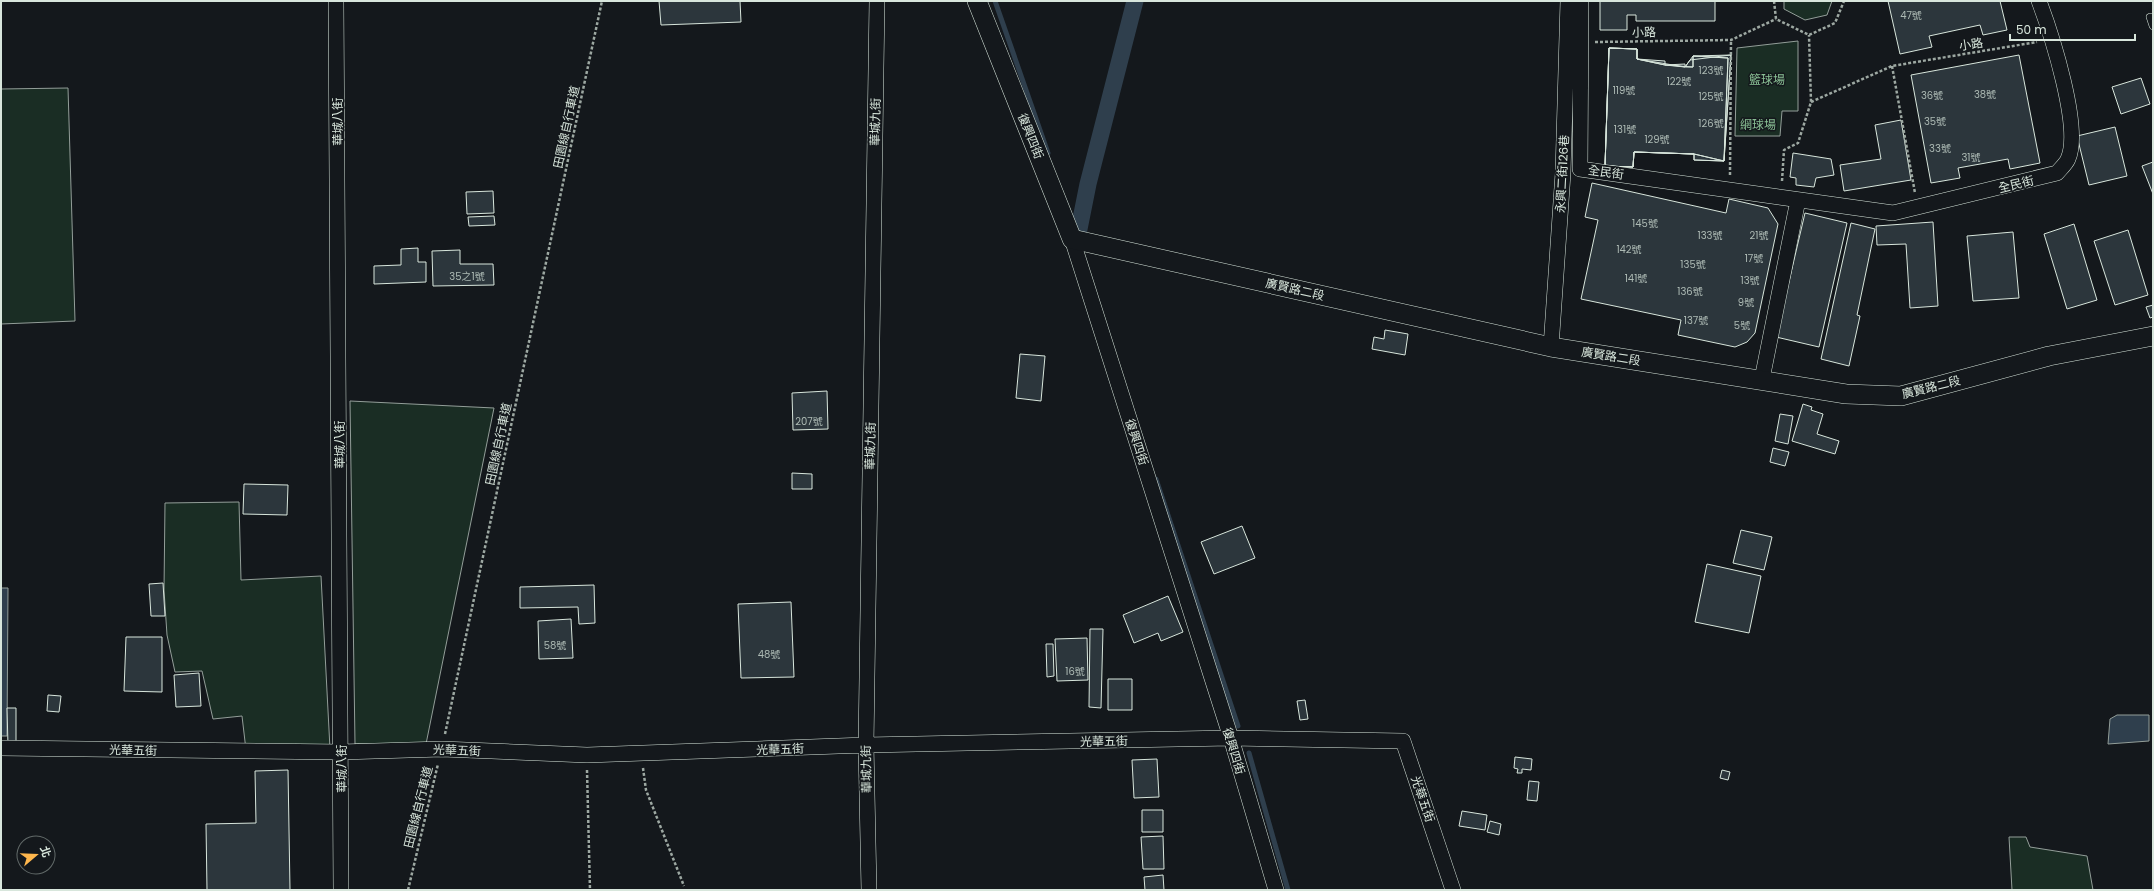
<svg xmlns="http://www.w3.org/2000/svg" width="2154" height="891" font-family="Poppins,'Noto Sans TC',sans-serif">
	<rect width="100%" height="100%" fill="#14181c"/>
	<path fill="#1a2d24" stroke="#939e99" d="M1784,1H1832L1827,15L1805,20L1784,9Z
		M1798,41V111H1782L1780,136H1735L1737,48Z
		M68,88L75,321L1,324V89Z
		M350,401L494,408L426,744H355Z
		M239,502L241,580L321,576L330,749L246,750L242,716L213,719L202,671L175,672L167,635L164,590L165,503Z
		M2009,837H2026L2030,847L2087,856L2093,890H2012Z"/>
	<path fill="#2f3f4d" stroke="#939e99" d="M1,588H8L7,736H1Z
		M2117,715H2149V741L2108,744L2110,719Z"/>
	<g fill="none" stroke-linecap="round" stroke-linejoin="round">
		<path stroke="#2f3f4d" stroke-width="5" d="M995,1L1048,153
			M1156,479L1238,726
			M1249,753L1288,890"/>
		<path stroke="#2f3f4d" stroke-width="17" d="M1077,239L1088,184L1135,1"/>
	</g>
	<path fill="#2c363c" stroke="#d8e6dc" d="M659,1H740L741,22L661,25Z
		M1600,1H1715V21H1636V15H1627V30H1600Z
		M1888,1H2000L2007,30L1983,35L1980,25L1929,36L1932,47L1900,54Z
		M1609,48L1637,49V59L1665,61V65L1685,64V67H1693V56L1728,58L1724,161L1694,160V154L1634,152L1633,167L1605,166Z
		M1609,48L1637,49V59L1665,65L1685,67L1693,56L1731,55L1724,161L1694,154L1634,152L1633,167L1605,166Z
		M1609,48L1637,49V59L1665,65L1693,67V56L1728,58L1724,161L1694,160V154L1634,152L1633,167L1605,166Z
		M1609,48L1637,49V59L1685,67L1690,60L1731,55L1724,161L1694,154L1634,152L1633,167L1605,166Z
		M2019,55L2040,163L2010,169L2008,159L1958,168L1960,178L1931,183L1911,75Z
		M2141,78L2150,104L2121,114L2112,87Z
		M1901,120L1911,180L1844,191L1840,165L1881,159L1875,125Z
		M2115,127L2127,176L2089,185L2077,136Z
		M1793,153L1831,159L1834,175L1816,178L1814,187L1796,185V178L1790,177Z
		M2153,162V194L2142,166Z
		M1592,183L1726,213L1729,199L1768,208L1778,224L1755,333L1747,342L1735,347L1678,335L1681,320L1581,299L1598,220L1585,217Z
		M493,191L494,213L467,214L466,192Z
		M1805,213L1847,223L1819,347L1776,337Z
		M494,216L495,225L469,226L468,217Z
		M1933,222L1938,306L1910,308L1906,244L1877,245L1876,226Z
		M1851,223L1875,229L1857,315L1860,316L1849,366L1821,359Z
		M2074,224L2097,300L2067,309L2044,234Z
		M2128,230L2148,295L2115,305L2094,241Z
		M2013,232L2019,298L1973,301L1967,236Z
		M418,248V262H426V282L374,284V266L401,265V249Z
		M460,250V264H493L494,285L433,286L432,251Z
		M2153,305V317L2150,318L2146,307Z
		M1385,330L1408,334L1405,355L1372,349L1374,337L1384,339Z
		M1020,354L1045,356L1041,401L1016,398Z
		M827,391L828,429L793,430L792,393Z
		M1803,404L1812,407L1811,410L1823,414L1817,434L1839,441L1835,454L1792,441Z
		M1780,414L1793,416L1788,444L1775,441Z
		M1773,448L1789,452L1785,466L1770,462Z
		M792,473L812,474V489H792Z
		M244,484L288,485L287,515L243,514Z
		M1242,526L1255,558L1214,574L1201,542Z
		M1741,530L1772,537L1764,570L1733,563Z
		M1707,564L1761,576L1749,633L1695,622Z
		M163,583L165,616H151L149,584Z
		M594,585L595,623L579,624L578,607L520,608V587Z
		M1168,596L1183,632L1161,641L1158,633L1134,643L1123,615Z
		M791,602L794,677L741,678L738,604Z
		M571,619L573,658L539,659L538,621Z
		M1090,629H1103L1101,708L1089,707Z
		M126,637H162V692L124,691Z
		M1087,638L1088,680L1057,681L1055,639Z
		M1046,644H1053L1054,676L1047,677Z
		M199,673L201,706L176,707L174,675Z
		M1108,679H1132V710H1108Z
		M48,695L61,696L59,712L47,711Z
		M1305,700L1308,719L1300,720L1297,701Z
		M7,708H16V746H8Z
		M1515,757L1532,759L1531,770L1522,769V773H1517L1518,769L1514,768Z
		M1157,759L1159,797L1134,798L1132,760Z
		M288,770L290,890H207L206,824L256,823L255,771Z
		M1722,770L1730,772L1728,780L1720,778Z
		M1529,781L1539,782L1537,801L1527,800Z
		M1142,810H1163V832H1142Z
		M1462,811L1487,815L1485,830L1459,826Z
		M1490,821L1501,824L1499,835L1487,832Z
		M1163,836L1164,869H1143L1141,837Z
		M1163,875L1164,890H1145L1144,877Z"/>
	<g fill="none" stroke-linecap="round" stroke-linejoin="round">
		<g stroke="#d8e6dc" stroke-width="8">
			<path id="service" d="M2150,17L2153,26"/>
		</g>
		<g stroke="#d8e6dc" stroke-width="16">
			<path id="minor" d="M336,1L341,890
				M1581,1L1580,169L1893,213L2057,173C2060,169 2066,164 2068,159C2082,128 2051,33 2039,1
				M1072,239L1231,738L1276,890
				M1551,347L1563,173L1568,1
				M1762,379L1798,200
				M1,748L341,752L442,749L587,755L866,745L1231,738L1403,741L1453,890
				M869,890L866,745L877,1"/>
		</g>
		<g stroke="#d8e6dc" stroke-width="20">
			<path id="tertiary" d="M977,1L1072,239L1551,347L1846,394L1901,396L2049,356L2153,336"/>
		</g>
		<path stroke="#9da8a2" stroke-width="2.5" stroke-dasharray="3 2" stroke-linecap="butt" d="M1774,1L1776,19L1809,35L1835,23L1844,1
			M1595,42L1731,40L1776,19
			M1892,66L1915,193
			M1811,102L1892,66L2037,42
			M1730,175L1731,40
			M1782,181L1784,150L1798,143L1811,102L1809,35
			M445,734L602,1
			M643,768L646,790L684,886
			M587,770L590,890
			M408,890L438,764"/>
		<use href="#service" stroke="#14181c" stroke-width="7"/>
		<use href="#minor" stroke="#14181c" stroke-width="15"/>
		<use href="#tertiary" stroke="#14181c" stroke-width="19"/>
	</g>
	<g text-anchor="middle" dominant-baseline="central" stroke-width="3" stroke-linejoin="round" paint-order="stroke">
		<g font-size="10" fill="#adbab4">
			<text x="1911" y="15">47號</text>
			<text x="1711" y="70">123號</text>
			<text x="1679" y="81">122號</text>
			<text x="1624" y="90">119號</text>
			<text x="1985" y="94">38號</text>
			<text x="1932" y="95">36號</text>
			<text x="1711" y="96">125號</text>
			<text x="1935" y="121">35號</text>
			<text x="1711" y="123">126號</text>
			<text x="1625" y="129">131號</text>
			<text x="1657" y="139">129號</text>
			<text x="1940" y="148">33號</text>
			<text x="1971" y="157">31號</text>
			<text x="1645" y="223">145號</text>
			<text x="1710" y="235">133號</text>
			<text x="1759" y="235">21號</text>
			<text x="1629" y="249">142號</text>
			<text x="1754" y="258">17號</text>
			<text x="1693" y="264">135號</text>
			<text x="467" y="276">35之1號</text>
			<text x="1636" y="278">141號</text>
			<text x="1750" y="280">13號</text>
			<text x="1690" y="291">136號</text>
			<text x="1746" y="302">9號</text>
			<text x="1696" y="320">137號</text>
			<text x="1742" y="325">5號</text>
			<text x="809" y="421">207號</text>
			<text x="555" y="645">58號</text>
			<text x="769" y="654">48號</text>
			<text x="1075" y="671">16號</text>
		</g>
		<g font-size="12" fill="#d8e6dc" stroke="#14181c">
			<text transform="translate(1644 32) rotate(-1)">小路</text>
			<text transform="translate(1971 44) rotate(-9)">小路</text>
			<text transform="translate(337 122) rotate(-90)">華城八街</text>
			<text transform="translate(875 122) rotate(-89)">華城九街</text>
			<text transform="translate(566 127) rotate(-78)">田園線自行車道</text>
			<text transform="translate(1031 136) rotate(68)">復興四街</text>
			<text transform="translate(1606 172) rotate(8)">全民街</text>
			<text transform="translate(1562 174) rotate(-87)">永興二街126巷</text>
			<text transform="translate(2016 184) rotate(-14)">全民街</text>
			<text transform="translate(1295 289) rotate(13)">廣賢路二段</text>
			<text transform="translate(1611 356) rotate(9)">廣賢路二段</text>
			<text transform="translate(1931 387) rotate(-14)">廣賢路二段</text>
			<text transform="translate(1137 442) rotate(72)">復興四街</text>
			<text transform="translate(498 444) rotate(-78)">田園線自行車道</text>
			<text transform="translate(339 445) rotate(-90)">華城八街</text>
			<text transform="translate(870 446) rotate(-89)">華城九街</text>
			<text transform="translate(1104 741) rotate(-1)">光華五街</text>
			<text transform="translate(780 749) rotate(-2)">光華五街</text>
			<text transform="translate(133 750) rotate(1)">光華五街</text>
			<text transform="translate(457 750) rotate(2)">光華五街</text>
			<text transform="translate(1234 751) rotate(73)">復興四街</text>
			<text transform="translate(341 769) rotate(-90)">華城八街</text>
			<text transform="translate(866 769) rotate(-91)">華城九街</text>
			<text transform="translate(1423 799) rotate(71)">光華五街</text>
			<text transform="translate(418 807) rotate(-76)">田園線自行車道</text>
		</g>
		<g font-size="12" fill="#8ac095" stroke="#14181c">
			<text x="1767" y="79">籃球場</text>
			<text x="1758" y="124">網球場</text>
		</g>
	</g>
	<rect width="2154" height="891" fill="none" stroke="#d8e6dc" stroke-width="4"/>
	<g transform="translate(36 855) rotate(71)"><circle r="19" fill="#14181c" stroke="#626a69"/>
	<path d="M0-3L7 15L0 10L-7 15Z" fill="#ffb74d"/>
	<text y="-6" font-size="11" font-weight="bold" text-anchor="middle" fill="#d8e6dc">北</text>
	</g>
	<path d="M2010 34v6h125v-6" fill="none" stroke="#d8e6dc" stroke-width="2"/>
	<text x="2016" y="34" font-size="12" fill="#d8e6dc" stroke="#14181c" stroke-width="3" paint-order="stroke">50 m</text>
</svg>
